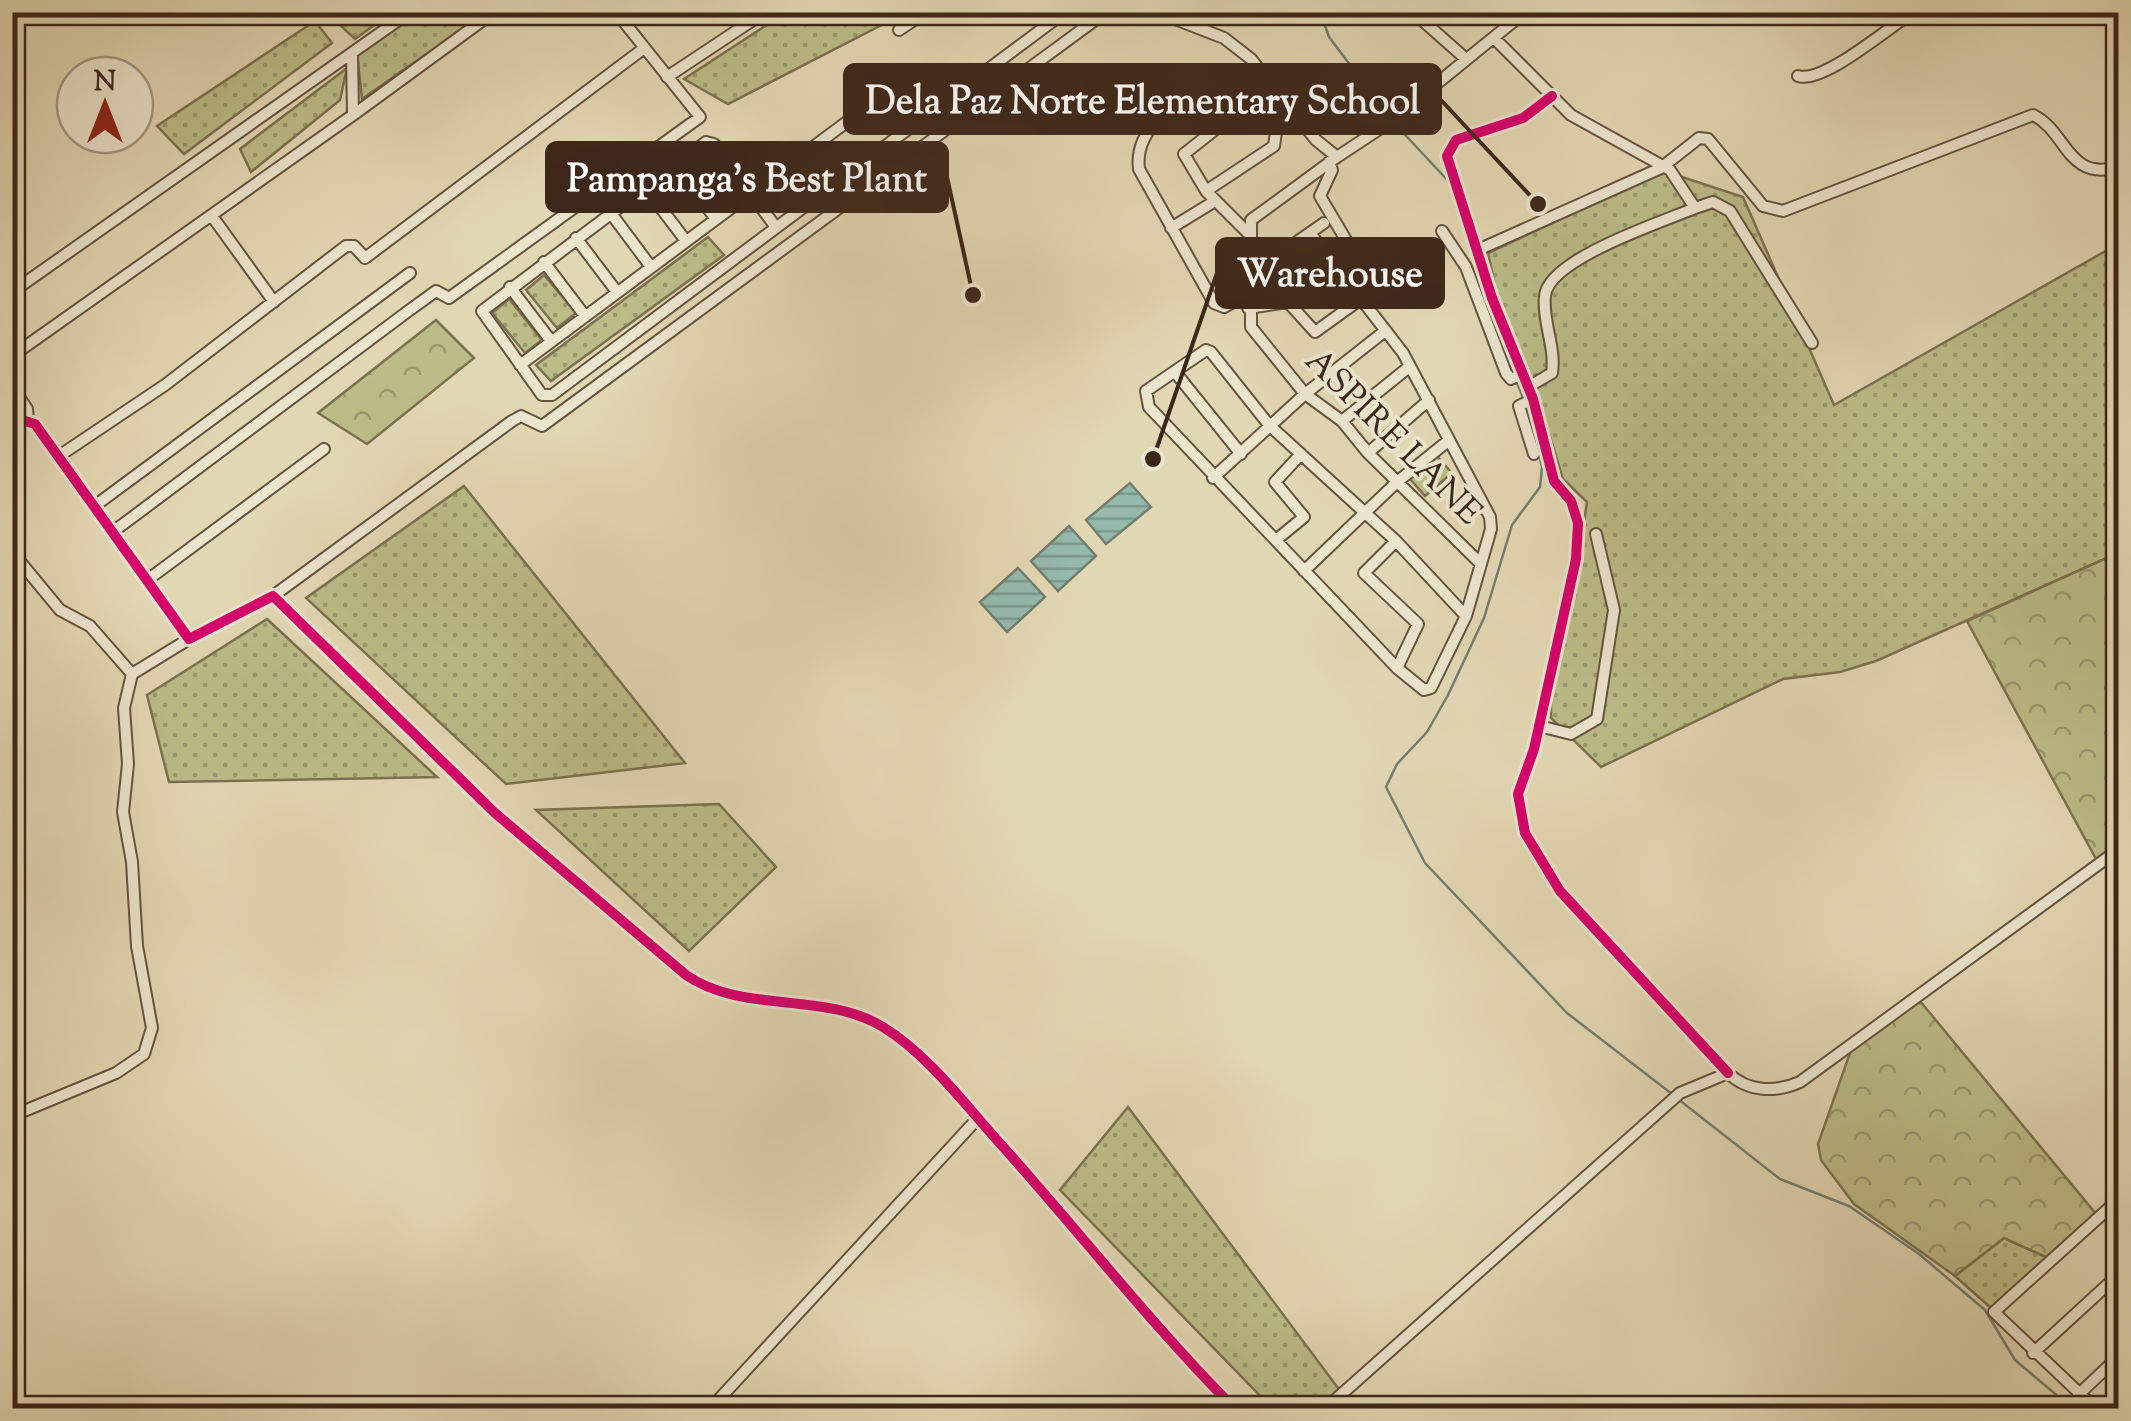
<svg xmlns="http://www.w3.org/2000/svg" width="2131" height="1421" font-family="'Sorts Mill Goudy',serif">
	<defs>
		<pattern id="grass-dots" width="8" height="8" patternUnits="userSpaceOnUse" patternTransform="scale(2.5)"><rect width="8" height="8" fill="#bbbc87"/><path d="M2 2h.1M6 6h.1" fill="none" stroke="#99996e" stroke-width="1.8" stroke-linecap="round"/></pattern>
		<pattern id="forest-crowns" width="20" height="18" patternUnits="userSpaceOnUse" patternTransform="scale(2.5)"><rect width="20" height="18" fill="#bbbc87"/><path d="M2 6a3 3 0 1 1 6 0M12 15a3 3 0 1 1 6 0" fill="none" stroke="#99996e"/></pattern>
		<pattern id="water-rules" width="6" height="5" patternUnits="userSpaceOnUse" patternTransform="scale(2.5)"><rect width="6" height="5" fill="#95baac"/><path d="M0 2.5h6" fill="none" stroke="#7b978b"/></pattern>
	</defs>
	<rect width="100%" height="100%" fill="#e2d7b3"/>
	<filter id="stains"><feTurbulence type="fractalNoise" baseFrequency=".002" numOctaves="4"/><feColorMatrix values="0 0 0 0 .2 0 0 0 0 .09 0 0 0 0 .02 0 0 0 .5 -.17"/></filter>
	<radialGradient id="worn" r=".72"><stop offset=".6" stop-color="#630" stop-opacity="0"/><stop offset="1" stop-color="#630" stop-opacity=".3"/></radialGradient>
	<path fill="url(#grass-dots)" stroke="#7c7250" stroke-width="2.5" d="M327,13H391L355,39Z
		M416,13H485L362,99L357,53Z
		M785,13H905L728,104L684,79Z
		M315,21L332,43L184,154L157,126Z
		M347,68L340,100L251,172L240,149Z
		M1664,171L1743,197L1834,405L2118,244V553L1876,661L1840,672L1783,679L1601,767L1551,718V690L1568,625L1587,502L1563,479L1532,378L1497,295L1488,253Z
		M708,237L724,255L551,381L536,365Z
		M544,275L576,313L557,328L526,290Z
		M509,299L542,340L525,353L492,313Z
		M464,486L685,763L506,784L306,598Z
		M267,619L437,777L169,782L147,695Z
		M719,804L776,867L689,951L536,810Z
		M1128,1107L1341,1392L1324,1408H1272L1060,1190Z
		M2004,1238L2048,1258L1992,1309L1955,1276Z"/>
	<path fill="url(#forest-crowns)" stroke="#7c7250" stroke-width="2.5" d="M436,320L474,358L367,444L318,413Z
		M2109,557L2118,577V844L2096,859L1967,621Z
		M1920,1001L2096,1214L2048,1258L2004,1238L1955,1276L1854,1204L1821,1160L1818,1144L1851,1050Z"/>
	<path fill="#bbbc87" stroke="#7c7250" stroke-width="2.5" d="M1437,456L1452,473L1425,496L1410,479Z"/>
	<path fill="url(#water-rules)" stroke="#727f71" stroke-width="2.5" d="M1130,483L1151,507L1106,544L1086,520Z
		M1069,526L1096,556L1058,591L1031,561Z
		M1018,568L1045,597L1007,632L980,602Z"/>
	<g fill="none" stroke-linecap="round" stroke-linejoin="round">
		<path stroke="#727f71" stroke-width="2.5" d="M1320,12L1329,37L1390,118
			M1395,124L1451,184
			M1473,252L1488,312
			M1495,329L1513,373
			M1516,380L1524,400
			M1527,408L1542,467L1540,487L1512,525L1484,618L1448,695L1427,732L1397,764L1386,787L1425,863L1567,1013L1672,1094
			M1678,1099L1780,1179L1849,1206L1919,1254L1985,1310L2015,1360L2072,1408"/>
		<g stroke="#665340" stroke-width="14">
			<path id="minor" d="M1157,12L1224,38L1251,59L1316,140L1337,157L1387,124L1525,12
				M1413,12L1466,59
				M899,30L926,12
				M1494,38L1571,115L1670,170L1695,208L1713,202L1730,211L1812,343
				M1798,76C1823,84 1888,28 1913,12
				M667,77L765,12
				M1552,96L1523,118L1456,140L1447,156L1492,298L1533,399L1554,481L1571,501L1578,523L1576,559L1534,749L1518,794L1525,833L1560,891L1728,1073
				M353,115L494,12
				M1337,157L1251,220V327L1305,394L1342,421L1368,453L1481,564
				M1329,162L1332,170L1320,196L1353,252L1394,300H1406L1425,290
				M675,165L716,219
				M645,187L686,241
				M1206,191L1274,146L1276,132L1227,77L1220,76C1187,98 1133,122 1139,169L1214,303L1224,307L1248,294
				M610,212L651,267
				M212,216L274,302
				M775,226L714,144L706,142L482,311L542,395H552L1065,12
				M1171,228L1215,201
				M1442,231L1466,267L1506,373L1511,379L1523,374
				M1248,233L1206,191L1184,154L1250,102
				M1310,233L1403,353L1490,517L1491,529L1466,616L1396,541
				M576,238L617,292
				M1480,249L1661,168L1699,138L1708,139L1763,206L1783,211L2033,115C2067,131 2067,182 2118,167
				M544,262L585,316
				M510,287L551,341
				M12,292L410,12
				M1288,302L1291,246L1324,223
				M1248,308L1288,302L1315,332L1361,299
				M12,356L353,115L352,53
				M520,365L883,95L897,98L916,122
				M1175,372L1241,454
				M12,386L27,409L28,420
				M1528,387L1552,373C1556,347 1542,321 1545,296C1548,259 1662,222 1695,208
				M1533,399L1519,406L1534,454
				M12,417L35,424L189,639L273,596L495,813L686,975C742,1014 824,991 883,1027C927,1054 963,1102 997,1140C1077,1229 1150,1323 1234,1408
				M1342,421L1409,367
				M1368,453L1429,400
				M59,456L165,385L346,246H354L365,258L643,49
				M1213,478L1305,394L1385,331
				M96,505L410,273
				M114,531L407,312L436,291L449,298L700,117L616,12
				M1276,540L1304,517L1275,482L1301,454
				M12,552L60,610L90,626L132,674
				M1304,571L1397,482L1448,441
				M150,578L324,449
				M273,596L512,421L521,416L542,426L1106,12
				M1397,668L1418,624L1364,573L1396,541L1269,425L1211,352L1206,350L1146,391L1149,407L1397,668L1424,690L1431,688L1466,616
				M1539,726L1571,734L1597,719L1614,610L1596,534
				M12,1116L116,1073L144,1054L152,1028L137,946L132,862L123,812L128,764L124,708L132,674L189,639
				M2033,1353L2118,1275
				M2078,1395L2118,1357
				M711,1408L978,1118
				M1326,1408L1680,1093L1728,1073C1748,1092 1775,1093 1800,1082L2118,850
				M2095,1408L1994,1312L2118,1200"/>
		</g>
		<use href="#minor" stroke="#ece5ce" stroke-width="10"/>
		<g stroke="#ece5ce" stroke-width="16">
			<path id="cycleway" d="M1552,96L1523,118L1456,140L1447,156L1492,298L1533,399L1554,481L1571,501L1578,523L1576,559L1534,749L1518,794L1525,833L1560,891L1728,1073
				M12,417L35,424L189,639L273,596L495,813L686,975C742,1014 824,991 883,1027C927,1054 963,1102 997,1140C1077,1229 1150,1323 1234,1408"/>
		</g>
		<use href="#cycleway" stroke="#d6006c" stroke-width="10"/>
	</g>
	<g text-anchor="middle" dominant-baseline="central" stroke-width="8" stroke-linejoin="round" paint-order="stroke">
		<g font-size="35" fill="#3d2719" stroke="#ece5ce">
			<text transform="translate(1392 438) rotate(45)">ASPIRE LANE</text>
		</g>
	</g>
	<path fill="none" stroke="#3d2719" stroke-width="4" d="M1538 204L1440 99M973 295L947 177M1153 459L1217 273"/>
	<g fill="#3d2719" stroke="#ece5ce" stroke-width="4">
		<circle cx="1538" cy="204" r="10"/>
		<circle cx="973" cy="295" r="10"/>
		<circle cx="1153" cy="459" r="10"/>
	</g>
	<g fill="#3d2719" stroke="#3d2719" stroke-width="4">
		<rect x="845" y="65" width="595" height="68" rx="10"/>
		<rect x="547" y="143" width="400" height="68" rx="10"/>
		<rect x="1217" y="239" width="226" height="68" rx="10"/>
	</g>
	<g font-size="38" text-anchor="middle" font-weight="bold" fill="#fff">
		<text x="1143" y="113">Dela Paz Norte Elementary School</text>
		<text x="747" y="191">Pampanga's Best Plant</text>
		<text x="1330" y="286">Warehouse</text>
	</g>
	<rect width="2131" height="1421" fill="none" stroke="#e2d7b3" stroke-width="50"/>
	<rect x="15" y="15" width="2101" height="1391" fill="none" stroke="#3d2719" stroke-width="5"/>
	<rect x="25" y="25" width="2081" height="1371" fill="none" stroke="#3d2719" stroke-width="2.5"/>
	<g transform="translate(105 105)"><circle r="48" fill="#ece5ce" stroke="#a69986" stroke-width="2.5"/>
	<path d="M0-8L18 38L0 25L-18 38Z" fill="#8f2418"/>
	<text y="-15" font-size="28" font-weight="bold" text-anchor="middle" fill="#3d2719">N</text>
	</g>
	<rect width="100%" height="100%" filter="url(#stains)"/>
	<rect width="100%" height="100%" fill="url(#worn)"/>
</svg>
